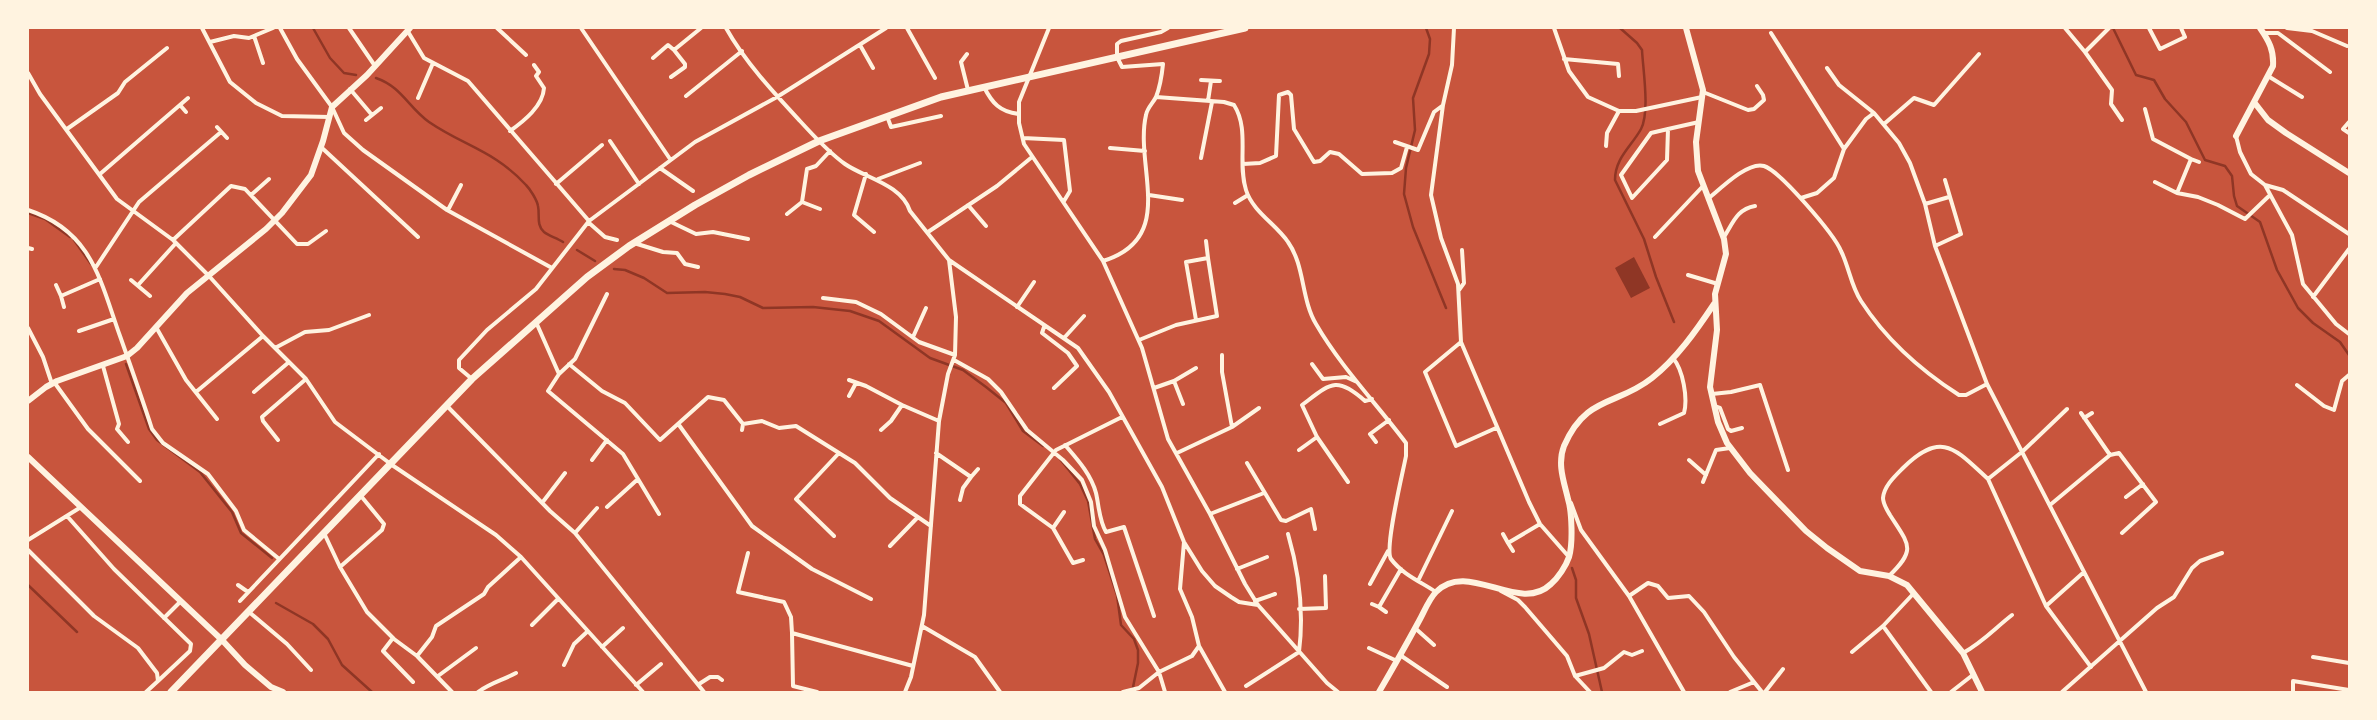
<svg xmlns="http://www.w3.org/2000/svg" width="2377" height="720" font-family="'Varela Round',sans-serif">
	<rect width="100%" height="100%" fill="#c8553d"/>
	<path fill="#8f3625" d="M1634,257L1650,288L1631,298L1615,268Z"/>
	<g fill="none" stroke-linecap="round" stroke-linejoin="round">
		<path stroke="#8f3625" stroke-width="2.5" d="M313,28L330,58L344,73L356,75
			M1426,28L1430,39L1429,54L1413,98L1415,130L1406,168L1404,194L1413,227L1446,308
			M1620,28L1637,43L1642,50C1643,70 1650,112 1641,129C1631,147 1615,158 1615,180L1644,239L1656,277L1674,322
			M2113,28L2136,75L2154,80L2165,99L2186,122L2205,160L2225,166L2232,176L2234,196L2237,206L2260,222L2277,270L2298,308L2313,323L2340,342L2349,355
			M376,78C402,87 408,107 429,122C464,146 495,151 526,185C530,189 537,200 538,206C540,215 536,225 544,232C549,236 557,238 563,242
			M28,213L45,219L70,237
			M74,240L91,264
			M577,250L595,261
			M614,269L625,270L644,278L667,293L705,292L725,294L740,297L763,308L813,307L850,311L879,321L930,358L963,370L986,387L1006,403L1023,431L1043,446
			M126,364L149,429L157,440L200,472L232,512L241,533L272,558
			M1060,459L1080,484L1088,501L1095,539L1104,555L1117,595L1121,625L1134,639L1138,650V663L1132,692
			M1572,568L1576,580V598L1589,634L1602,692
			M28,585L77,632
			M276,603L313,624L328,639L342,665L372,692"/>
		<path stroke="#fff3e0" stroke-width="4" d="M202,28L230,82L256,103L282,116L330,117
			M280,28L297,59L332,107L344,133L363,150L447,210L552,268
			M349,28L375,66
			M497,28L526,55
			M581,28L670,159
			M726,28C745,62 774,93 800,121C814,136 828,152 845,164C865,178 901,184 910,211L949,260L1078,348L1109,392L1162,487L1184,542L1202,571L1215,586L1231,597L1239,602L1258,605
			M907,28L935,78
			M1049,28L1019,102V123L1024,144L1103,261L1142,348L1168,439L1210,514L1245,584L1258,605L1327,683L1338,692
			M1454,28L1452,65L1443,105L1431,195L1441,238L1458,284L1461,342L1529,502L1540,524L1569,557
			M1554,28L1569,71L1588,97L1619,111H1636L1702,97
			M2065,28L2085,52L2109,28
			M2149,28L2160,49L2185,37L2181,28
			M2287,28L2312,31L2347,46
			M407,30L424,58L468,81L589,221
			M1771,33L1844,149
			M2264,33H2278L2330,72
			M254,36L263,63
			M210,42L234,36L249,38L273,28
			M860,45L873,68
			M2085,52L2112,90L2111,104L2122,120
			M967,54L961,62L968,90
			M653,58L668,45L674,50
			M1564,59L1618,64L1619,76
			M1827,68L1839,85L1874,113
			M28,73L40,94L117,199L173,240L209,276L263,336L306,379L335,422L392,465L496,535L521,557L643,692
			M2268,76L2302,97
			M671,77L685,67V64L674,50L701,28
			M1201,80L1220,81
			M984,87C992,103 1000,112 1019,114
			M350,89L372,115
			M1703,92L1748,110L1754,109L1764,100L1763,95L1757,86
			M686,96L742,51
			M1156,97L1224,102L1234,105C1250,130 1237,162 1246,190C1253,212 1276,224 1288,242C1305,266 1301,299 1316,324C1341,367 1376,403 1406,443V456C1403,472 1384,549 1391,559C1402,574 1421,582 1436,592
			M418,98L433,63
			M1208,101L1211,81
			M180,105L186,112
			M2145,109L2153,139L2191,159L2177,193
			M887,116L891,127L941,116
			M366,120L381,108
			M2349,122L2343,129L2349,133
			M1884,124L1914,98L1934,105L1979,54
			M217,127L227,138
			M67,129L118,93L125,82L167,48
			M1668,129L1651,133L1621,175L1632,198L1667,160L1668,129L1699,122
			M510,131C524,121 543,106 544,88L536,76L539,72L534,65
			M2236,136L2240,152L2251,174L2265,185L2283,190L2349,234
			M1023,138L1064,140L1070,191L1064,201
			M610,141L639,184
			M1395,142L1418,150L1434,112L1442,106
			M1606,146L1607,133L1619,111
			M321,147L418,237
			M1110,148L1145,151
			M1201,158L1212,102
			M2191,159L2199,162
			M1243,164L1260,163L1276,156L1279,95L1288,92L1291,95L1294,129L1314,162L1320,161L1330,152L1339,154L1362,174L1392,173L1401,168L1407,147
			M660,168L693,191
			M100,174L188,98
			M866,174L854,215L874,232
			M878,179L920,163
			M2155,182L2177,193L2198,197L2218,205L2245,219L2270,195
			M556,184L602,145
			M2265,185L2292,235L2303,284L2336,324L2349,334
			M251,195L269,179
			M1149,195L1182,200
			M1801,198L1817,193L1834,178L1844,149L1866,119L1874,113L1899,143L1910,163L1925,204L1935,246L1987,384L2146,692
			M1708,199C1720,189 1748,161 1764,166C1780,171 1834,234 1841,251C1849,267 1851,286 1861,301C1887,341 1920,370 1959,395H1966L1987,384
			M802,202L820,209
			M1235,203L1248,195
			M1925,204L1949,197
			M968,205L986,226
			M28,210C92,231 100,280 120,336C131,367 142,398 152,429L163,443L208,474L236,511L244,530L278,558
			M448,210L461,185
			M787,214L802,202L807,169L816,166L830,151
			M669,221L696,234L713,232L748,239
			M588,222L605,237L617,240
			M928,232L997,186L1032,157
			M1655,237L1703,186
			M1724,237C1733,223 1737,209 1755,206
			M173,240L231,186L245,189L297,244H308L326,231
			M1206,241L1208,258
			M634,243L663,252L677,253L685,264L698,267
			M1935,246L1961,234L1945,180
			M28,248L32,249
			M1103,261C1178,238 1134,167 1146,115C1147,108 1153,103 1156,97C1160,87 1162,74 1163,64L1122,67L1117,57V44L1121,41L1161,32L1168,28
			M96,267L139,202L221,132
			M1688,275L1718,284
			M131,280L150,296
			M139,284L176,243
			M56,285L61,296L100,279
			M1459,290L1464,283L1462,250
			M607,294L575,359L559,374L548,391L623,454L659,514
			M61,296L64,307
			M2313,297L2349,249
			M823,298L856,302L881,314L919,342L955,355
			M1017,307L1034,282
			M536,322L559,374
			M156,327L186,380L217,419
			M1044,327L1042,333L1068,353L1077,366L1054,388
			M28,328L43,357L52,384
			M79,331L114,319
			M913,337L926,308
			M1064,338L1084,316
			M1139,340L1176,325L1217,316L1208,258L1186,262L1196,320
			M1461,342L1425,372L1456,446L1496,428
			M275,348L305,332L329,330L369,315
			M1222,355V372L1232,427
			M954,360L988,379L1001,392L1027,430L1063,460L1082,480L1091,502L1094,526L1105,550L1125,617L1159,672L1165,692
			M569,364L602,391L625,403L660,440L708,397L724,400L743,424L762,421L779,428L796,426L855,463L890,498L931,526
			M1312,364L1323,379L1346,377L1357,382
			M103,366L119,424L117,429L128,442
			M472,379L459,368V360L487,330L536,289L589,221L695,142L777,97L886,28
			M849,380L866,386L902,405
			M1174,381L1196,368
			M54,382L88,429L140,481
			M2297,385L2324,406L2334,410L2342,381L2349,375
			M1154,388L1174,381L1183,404
			M196,392L263,336
			M254,392L289,362
			M1712,394L1731,392L1760,385L1788,470
			M849,396L856,383
			M447,406L550,511L575,533L704,692
			M1714,406L1720,408L1728,429L1731,431L1742,428
			M2081,413L2110,455
			M2084,418L2092,413
			M1660,424L1684,413C1688,398 1683,370 1673,358
			M679,425L752,526L812,569L871,599
			M742,430L743,424
			M881,430L891,421L902,405L939,421
			M278,440L263,421L262,417L306,379
			M1376,442L1370,434L1389,420
			M1065,445C1077,459 1091,474 1096,493C1099,506 1099,520 1106,532L1124,527L1154,616
			M1299,450L1317,437
			M936,453L971,477L963,488L960,500
			M1177,453L1232,427L1259,408
			M592,460L607,440
			M1689,460L1706,475
			M1247,463L1281,520L1286,521L1311,509L1315,529
			M971,477L978,469
			M1988,479L2046,606L2091,667
			M1348,482L1317,437L1302,405C1330,384 1336,375 1365,401L1372,399
			M1703,482L1716,450L1730,448
			M2126,497L2143,484
			M542,503L565,473
			M1571,503L1581,530L1629,596L1684,692
			M2050,505L2110,455L2119,453L2156,502L2122,533
			M607,507L638,479
			M1210,514L1264,493
			M67,516L114,569L191,644L190,651L158,681
			M1053,528L1064,512
			M324,533L340,567L367,612L394,639L417,656L452,692
			M575,533L597,508
			M1288,534C1299,572 1304,613 1299,652
			M1503,534L1508,543
			M834,536L796,499L839,453
			M28,540L81,507
			M890,546L918,517
			M28,550L94,616L138,648L157,673L158,681L146,692
			M1513,551L1508,543L1540,524
			M748,553L738,592L784,602L791,617L792,633
			M1083,560L1073,563L1053,528L1020,504V496L1056,450L1122,417
			M340,567L382,530L384,524L361,496
			M1237,569L1267,557
			M1889,576C1917,549 1909,545 1890,515C1887,510 1883,504 1883,498C1884,486 1895,476 1903,468C1942,430 1955,449 1988,479L2023,451L2067,409
			M1418,581L1452,511
			M1370,584L1388,551
			M238,585L248,592
			M1501,591L1518,600L1525,607L1567,656L1575,676L1590,692
			M1629,596L1648,583L1658,586L1668,598L1689,596L1704,612L1734,657L1762,692
			M240,601L379,454
			M1255,601L1275,594
			M1372,604L1379,607
			M2046,606L2084,572
			M1299,609L1326,608L1325,576
			M249,612L287,644L311,670
			M1386,612L1379,607L1401,569
			M164,618L181,601
			M532,625L558,599
			M922,626L975,657L1000,692
			M1883,626L1931,692
			M1415,628L1434,645
			M393,638L383,651L413,682
			M1199,646L1225,692
			M602,647L623,628
			M1369,648L1397,661
			M1852,652L1883,626L1914,593
			M1963,653C1983,642 1994,629 2012,615
			M1400,655L1447,687
			M417,656L432,637L436,626L484,594L488,587L521,557
			M2313,657L2349,663
			M564,665L574,644L588,631
			M438,676L476,648
			M1575,676L1604,668L1624,652L1632,655L1642,651
			M699,684L710,677H718L722,680
			M636,685L661,664
			M1246,686L1299,652
			M478,692C490,683 503,680 516,673
			M817,692L793,686L792,633L913,666
			M905,692L911,677L924,615L939,421L948,374L955,355L956,317L949,260
			M1123,692L1139,688L1159,672L1192,656L1199,646L1192,617L1180,589L1184,542
			M1730,692L1754,682
			M1765,692L1783,669
			M1951,692L1974,674
			M2062,692L2157,608L2174,597L2192,568L2200,561L2222,553
			M2293,692V681L2349,690"/>
		<path stroke="#fff3e0" stroke-width="6" d="M1686,28L1703,90L1696,142L1698,171L1724,239L1726,254L1715,294L1717,330L1710,387L1718,422L1727,443L1750,473L1806,531L1827,548L1860,571L1889,576L1907,585L1963,653L1982,692
			M2254,102L2268,120L2286,133L2349,173
			M2236,136L2273,66C2274,50 2269,41 2260,28
			M28,401L46,387L57,381L127,356L137,348L187,293L266,229L282,213L311,175L323,141L332,107L367,75L410,28
			M28,457L222,640L245,665L271,687L283,692
			M1379,692C1393,668 1406,645 1419,621C1424,612 1429,599 1436,592C1468,559 1519,615 1551,584C1558,578 1566,566 1569,557C1573,544 1572,512 1568,499C1564,482 1557,464 1564,446C1586,395 1617,406 1652,378C1677,358 1696,331 1714,304"/>
		<path stroke="#fff3e0" stroke-width="7" d="M171,692L472,379L587,277L629,246L695,205L749,175L819,141L941,97L1245,28"/>
	</g>
	<rect width="2377" height="720" fill="none" stroke="#fff3e0" stroke-width="58"/>
</svg>
